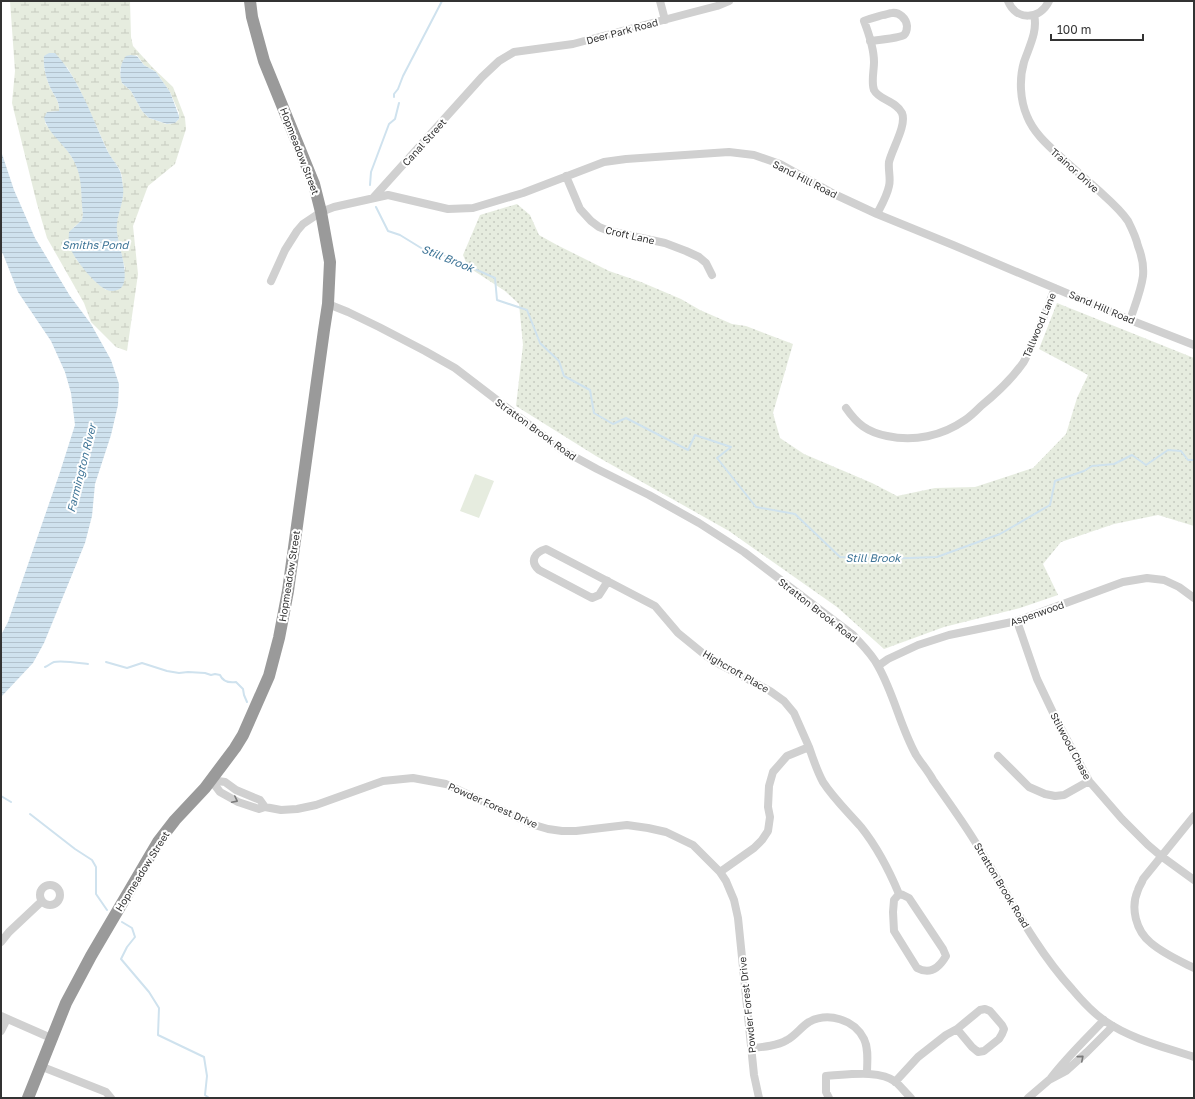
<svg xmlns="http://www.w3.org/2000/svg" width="1195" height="1099" font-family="'Golos Text',sans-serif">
	<defs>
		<pattern id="wetland-marsh" width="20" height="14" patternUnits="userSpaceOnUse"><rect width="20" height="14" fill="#e6ecdf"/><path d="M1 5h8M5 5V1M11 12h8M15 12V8" fill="none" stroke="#c6cbc0"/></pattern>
		<pattern id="park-dots" width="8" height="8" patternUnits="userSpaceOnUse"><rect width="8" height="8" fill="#e6ecdf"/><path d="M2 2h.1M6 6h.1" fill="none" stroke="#c6cbc0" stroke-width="1.8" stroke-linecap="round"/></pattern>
		<pattern id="water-rules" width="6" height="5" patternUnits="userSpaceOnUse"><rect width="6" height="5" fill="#cfe2ee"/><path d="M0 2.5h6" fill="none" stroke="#b2c2cd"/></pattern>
	</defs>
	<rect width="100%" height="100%" fill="#fff"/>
	<path fill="#e6ecdf" d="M475,474L494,481L479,518L460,511Z"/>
	<path fill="url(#wetland-marsh)" fill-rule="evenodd" d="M10,1H130L131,37L133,46L153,68L173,87L185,118L186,129L175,164L148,186L133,226L138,274L127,351L116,347L91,322L84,303L47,238L37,204L12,103L15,71ZM137,55L144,65L156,72L170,92L179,113V119L175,123L166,124L149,118L142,111L131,91L122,83L120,70L124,59ZM44,56L67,67L79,88L109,154L120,170L122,176L123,196L116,225V231L125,269L106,290L96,282L76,259L73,228L82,220L83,214C81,202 83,189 80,177C76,156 58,140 45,123L47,112L59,111C60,101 54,96 50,87C46,78 43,66 44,56Z"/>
	<path fill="url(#park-dots)" d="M517,204L530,215L539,235L557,245L609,271L641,282L681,299L700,310L732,324L746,326L793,344L773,413L780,438L804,454L872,483L897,496L935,488L975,487L1033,468L1066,434L1077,398L1088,375L1039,349L1057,303L1194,358V526L1158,515L1114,524L1061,542L1043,564L1058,595L1020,608L944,627L884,649L837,607L729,531L596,456L516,406L523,345L519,304L505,291L468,267L463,255L480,215Z"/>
	<path fill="url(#water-rules)" d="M49,53H55C80,80 92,118 108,152C111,158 116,163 119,169C122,174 122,181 123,187C125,202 115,217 117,232C118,245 131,277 121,288C117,291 112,292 107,290C96,286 71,256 69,244C68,240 69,236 69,232L82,220L83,214C80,192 84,177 71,156C63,143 48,133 44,118L47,112L59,111C60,101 54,96 50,87C46,78 43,66 44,56Z
		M131,55L137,56L144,65L156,72L170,92L179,116V119L175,123L167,124L149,118L142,111L131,91L122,83C119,74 120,63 126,56Z
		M1,151L14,190L35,238L70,296L91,324L111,360L119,384L118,405L111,435L95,484L92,516L85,543L44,643L33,663L1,697V635L8,622L60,472L75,425L71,393L65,372L51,341L18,292L3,254L1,252Z"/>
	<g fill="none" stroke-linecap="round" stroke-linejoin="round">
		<path stroke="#cfe2ee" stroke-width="2" d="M394,97V94L398,89L403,76L442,1
			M370,185L371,172L389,124L395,119L399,103
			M376,207L388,231L400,235L426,251H434L495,278L497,300L527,310L540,343L559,361L564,376L590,390L594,413L613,424L626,418L688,450L695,435L731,447L717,458L756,507L795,514L840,557L881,559L937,557L1000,534L1050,505L1055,481L1084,471L1092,466L1114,464L1132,455L1146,465L1168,450L1181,451L1188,460H1194
			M106,662L127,668L142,663L167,671L179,673L188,672L205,673L211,675L215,674L220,675C223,682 229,683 236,682L243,689L244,695L247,702
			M45,667C48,666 51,663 54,662C61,660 80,663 88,664
			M1,796L11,802
			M30,814L75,849L92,860L96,867V894L107,910
			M122,922L132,928L135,937L127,947L121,959L149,992L159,1008L158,1035L204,1057L207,1076L205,1095L209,1098"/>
		<path stroke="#d0d0d0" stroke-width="8" d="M660,1L665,20
			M1008,1C1016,21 1040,20 1049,1
			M1034,15C1038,31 1029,47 1024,62C1019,79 1020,100 1027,116C1034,134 1050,147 1064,160C1075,170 1087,180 1098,190C1109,200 1120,209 1128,221C1132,229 1136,237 1138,246C1142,256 1144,265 1143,276C1141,291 1135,305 1130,320
			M870,41C878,40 900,38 904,35C907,32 907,29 907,26C906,18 899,12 892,13C889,13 886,15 883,15C876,17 871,18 864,21C869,34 874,48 874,62C874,71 871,82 874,90C879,100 896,101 902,113C907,125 892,149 889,162C888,170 891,179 889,186C887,196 881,206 877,214
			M566,176L580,209L591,221L599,227L609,231L665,243L686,251L699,257L706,263L712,275
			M373,198L482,77L499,61L514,52L573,44L690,13L717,6L729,1
			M271,281L285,250L297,231L303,224L321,212L334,207L388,195L448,209L473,208L523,193L604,162L626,159L729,152L754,155L780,164L834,194L877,214L953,245L1130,320L1194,345
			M328,304L348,312L379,327L425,351L455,368L562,450L597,469L649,495L699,523L744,552L853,635C862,645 872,654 878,666C894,694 900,726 916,755C921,763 928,771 933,780C947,800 961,819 974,840C1006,890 1032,945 1072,989C1082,1001 1092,1012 1105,1021C1131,1039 1164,1047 1194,1057
			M846,408C857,424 867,432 887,436C914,442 942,436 965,420C971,416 976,411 981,406C997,393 1011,380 1023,363C1027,357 1029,350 1032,344C1041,325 1048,307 1055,288
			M608,581L599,595L592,598L539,570C529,561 535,552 546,549L655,606L678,633L705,655L721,665L770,691L784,701L794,713L809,747
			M1017,621L1037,679L1057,721L1089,781L1122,819L1148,845L1161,856L1194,880
			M878,666L888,659L918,645L949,635L1017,621L1123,582L1147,578L1164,580L1179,587L1194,598
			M998,756L1029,787L1045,794L1055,796L1064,795L1089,781
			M211,780L220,792L238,802L259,809L265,807L281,810L297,809L316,805L383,781L413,778L446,784L531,824L548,829L562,831H576L627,825L648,828L666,832L693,845L720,872L726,881L734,900L738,918L754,1075L759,1098
			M211,780L225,782L236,790L260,800L265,807
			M1194,816L1143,879C1142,883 1139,886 1138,890C1130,908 1136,931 1151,943C1164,954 1180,961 1194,968
			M720,872L754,848L762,840L768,831L770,817L768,807L769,786L773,772L787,756L809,747C813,759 817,771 823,782C834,799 848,812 861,827C877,847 889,870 899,894
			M40 895a10 10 0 1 1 20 0a10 10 0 1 1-20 0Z
			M899,894L903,895L909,898L943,949L946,956C939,968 930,975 917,968L894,931L893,912L894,900Z
			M1,942L9,932L42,901
			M1,1016L51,1038
			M1,1031L7,1019
			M751,1048C763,1047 777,1046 787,1040C795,1036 801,1027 809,1022C828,1012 854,1019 864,1039C869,1049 867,1062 867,1073
			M40,1066L106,1092L111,1098
			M1051,1078C1067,1057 1086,1039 1104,1020
			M895,1082L918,1057L946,1035L957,1029L980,1010L985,1009L990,1011L1002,1025L1004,1029L1002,1034L999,1039L984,1051L978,1052L972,1047L957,1029
			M829,1098L826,1092V1076C846,1075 879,1069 896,1082C901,1087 906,1093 911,1098
			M1028,1098L1049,1080L1066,1071L1087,1052L1113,1026"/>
		<path stroke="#9a9a9a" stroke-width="12" d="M28,1098L66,1003L91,956L158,842L175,820L205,788L235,748L243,735L269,676L279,638L288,591L324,330L328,304L330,262L321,212L314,184L264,61L252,17L250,1"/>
	</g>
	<defs><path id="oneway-chevron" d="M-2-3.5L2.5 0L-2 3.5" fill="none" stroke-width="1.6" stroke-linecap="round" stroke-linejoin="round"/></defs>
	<g stroke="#7a7a7a">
		<use href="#oneway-chevron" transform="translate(235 800) rotate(27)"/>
		<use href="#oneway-chevron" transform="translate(1081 1058) rotate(-41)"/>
	</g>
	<g text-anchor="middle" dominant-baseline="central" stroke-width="4" stroke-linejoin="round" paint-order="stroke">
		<g font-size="10" fill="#333" stroke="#fff">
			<text transform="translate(622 31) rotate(-15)">Deer Park Road</text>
			<text transform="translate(424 142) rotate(-48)">Canal Street</text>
			<text transform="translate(300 151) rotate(69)">Hopmeadow Street</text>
			<text transform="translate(1075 170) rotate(42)">Trainor Drive</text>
			<text transform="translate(805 179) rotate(27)">Sand Hill Road</text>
			<text transform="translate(630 235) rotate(13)">Croft Lane</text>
			<text transform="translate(1102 307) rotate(23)">Sand Hill Road</text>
			<text transform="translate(1039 325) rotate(-67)">Tallwood Lane</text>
			<text transform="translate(536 429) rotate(36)">Stratton Brook Road</text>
			<text transform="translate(289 576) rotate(-81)">Hopmeadow Street</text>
			<text transform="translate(818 610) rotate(38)">Stratton Brook Road</text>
			<text transform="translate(1037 613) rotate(-19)">Aspenwood</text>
			<text transform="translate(736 671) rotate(30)">Highcroft Place</text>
			<text transform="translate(1071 746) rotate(62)">Stilwood Chase</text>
			<text transform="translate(493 805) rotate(24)">Powder Forest Drive</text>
			<text transform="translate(142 871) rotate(-58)">Hopmeadow Street</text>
			<text transform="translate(1002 885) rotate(59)">Stratton Brook Road</text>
			<text transform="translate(747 1005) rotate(-96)">Powder Forest Drive</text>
		</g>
		<g font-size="11" font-style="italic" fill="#3f7597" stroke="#fff">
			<text x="95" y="244">Smiths Pond</text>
			<text transform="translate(448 258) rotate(22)">Still Brook</text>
			<text transform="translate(81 468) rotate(-76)">Farmington River</text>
			<text x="873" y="557">Still Brook</text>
		</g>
	</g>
	<rect width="1195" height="1099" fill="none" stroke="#333333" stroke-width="4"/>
	<path d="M1051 34v6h92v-6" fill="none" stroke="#333333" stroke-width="2"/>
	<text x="1057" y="34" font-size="12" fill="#333333" stroke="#ffffff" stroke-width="3" paint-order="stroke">100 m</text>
</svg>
